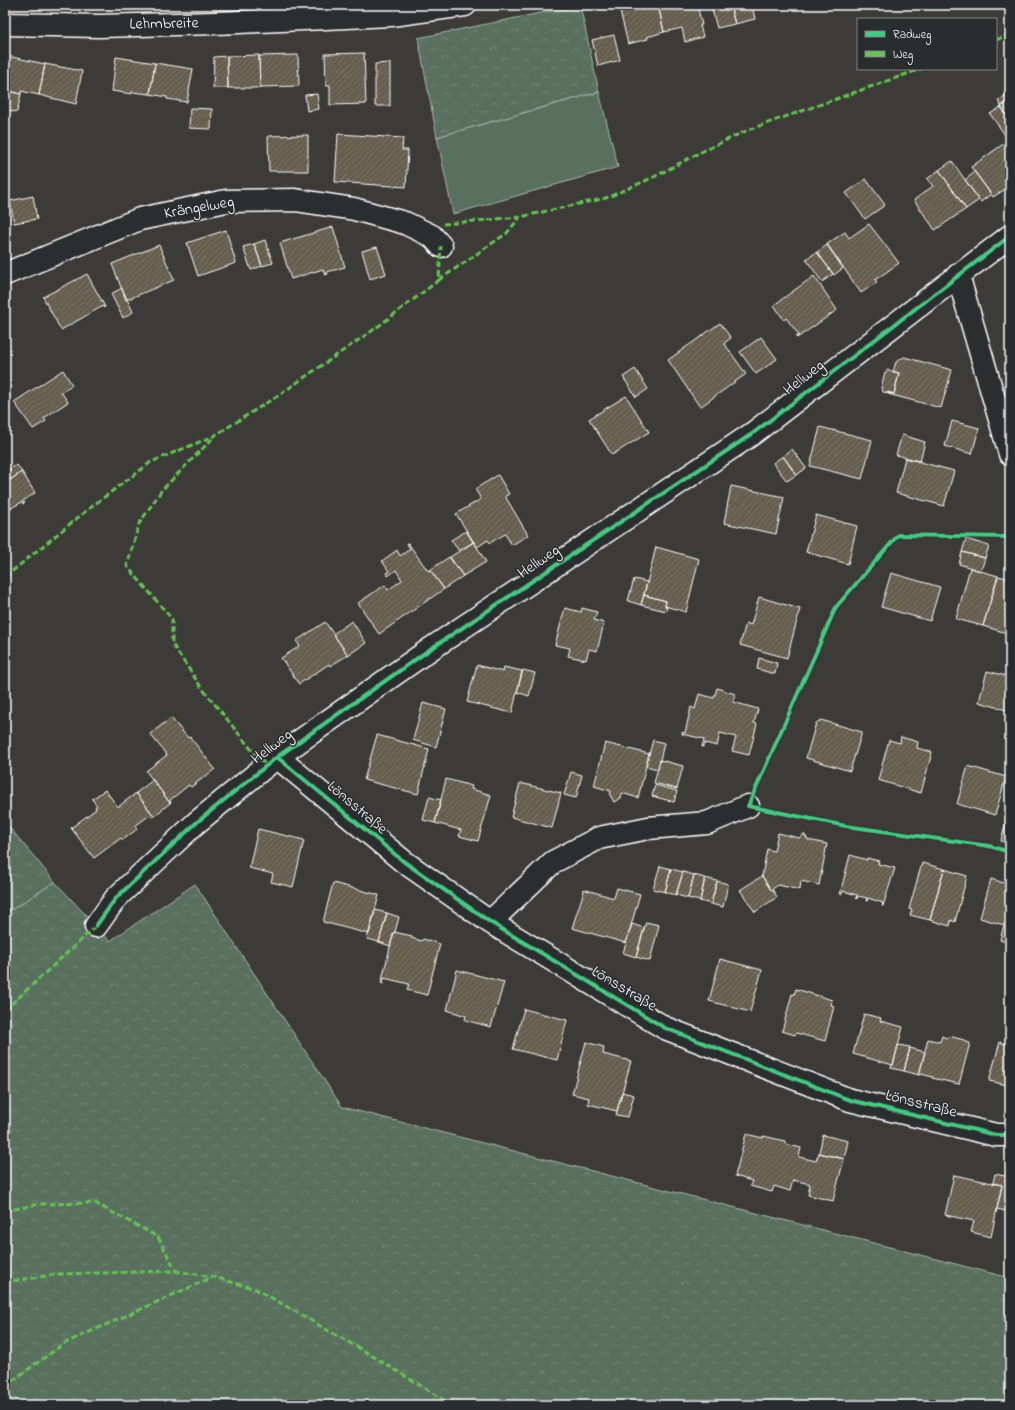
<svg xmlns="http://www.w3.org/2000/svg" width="1015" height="1410" font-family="'Indie Flower',sans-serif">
	<defs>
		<pattern id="grass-tufts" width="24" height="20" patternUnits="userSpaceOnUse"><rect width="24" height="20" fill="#59705d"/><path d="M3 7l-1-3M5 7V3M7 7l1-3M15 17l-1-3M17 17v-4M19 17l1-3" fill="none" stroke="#728575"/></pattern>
		<pattern id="forest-crowns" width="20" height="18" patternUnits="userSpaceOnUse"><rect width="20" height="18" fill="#59705d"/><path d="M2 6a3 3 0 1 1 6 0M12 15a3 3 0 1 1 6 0" fill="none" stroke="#728575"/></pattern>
		<pattern id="building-hatch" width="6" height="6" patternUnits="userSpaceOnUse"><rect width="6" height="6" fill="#655d4d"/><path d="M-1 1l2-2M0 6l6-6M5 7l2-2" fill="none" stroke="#7c7568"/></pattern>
	</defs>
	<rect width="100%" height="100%" fill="#3c3b37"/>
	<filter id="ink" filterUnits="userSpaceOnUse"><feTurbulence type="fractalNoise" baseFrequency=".025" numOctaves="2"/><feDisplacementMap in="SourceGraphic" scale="8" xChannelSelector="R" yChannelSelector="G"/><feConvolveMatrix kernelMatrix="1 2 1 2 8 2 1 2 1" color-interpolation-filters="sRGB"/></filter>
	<g filter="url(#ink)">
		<path fill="url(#grass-tufts)" stroke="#acb8ae" d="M5,822L55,882L5,914Z"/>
		<path fill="url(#forest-crowns)" stroke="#acb8ae" d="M580,5L599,92L437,137L418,38Z
			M55,882L110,941L195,884L342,1107L1010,1278V1405H5V914Z"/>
		<path fill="#59705d" stroke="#acb8ae" d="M599,92L618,167L453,214L437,137Z"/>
		<path fill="url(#building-hatch)" stroke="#fff" d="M643,5H658L664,32L647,37L648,39L628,44L620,11Z
			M658,5H697L702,25H700L703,37L685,42L682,28L664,32Z
			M708,5H730L735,24L717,28L711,6L698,8Z
			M730,5H752L755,19L735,24Z
			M614,35L620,60L598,66L592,40Z
			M364,53L366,104L330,105V85L326,86L325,54Z
			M259,55L260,88H228L227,56Z
			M298,55L299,86L260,87L259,56Z
			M7,56L45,64L39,95L21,91V94L5,90V66Z
			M227,56L228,88H213L214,57Z
			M116,57L155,63L150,94L132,92V94L112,91Z
			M155,63L193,69L187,102L167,99V97L150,94Z
			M390,63V106H375V64Z
			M45,64L82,71L76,104L39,95Z
			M5,90L21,94L17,112L5,110Z
			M1010,92V100L1001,106L998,101Z
			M317,94L319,109L307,111L305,95Z
			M1010,100V120L1001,107Z
			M1001,107L1010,120V137L1008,139L990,114Z
			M190,108L212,109L211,129L189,128Z
			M338,134L403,138L402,150H408L406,187L335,182Z
			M308,135V171H269L268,136Z
			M1009,140L1010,141V186L993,197L971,167Z
			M952,161L979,200L966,209L939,170Z
			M939,170L966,209L935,230L914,200L933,186L927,179Z
			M975,172L991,194L981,202L965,180Z
			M866,179L885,205L865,219L846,193Z
			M33,196L37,219L14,223L10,201Z
			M869,224L899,263L875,280L877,282L861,293L827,244L845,232L849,238Z
			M333,227L345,267L327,272L328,274L325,275L323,269L291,279L280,243Z
			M226,230L236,263L198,276L187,243Z
			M265,240L273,263L262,266L254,244Z
			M254,244L262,266L251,270L243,247Z
			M159,245L174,280L126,300L112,264Z
			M827,245L843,268L834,275L817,252Z
			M377,247L386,274L370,279L362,251Z
			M817,252L833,274L822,282L806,259Z
			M87,274L105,307L104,308L103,306L61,330L43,297Z
			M814,276L837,310L797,338L796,337L799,335L786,318L784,320L774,305Z
			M122,288L133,312L123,318L111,294Z
			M720,323L731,338L724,343L746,374L700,407L668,360Z
			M761,337L777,359L756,374L740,352Z
			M904,357L952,370L941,408L888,394V392L894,394L899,373L893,372L896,362Z
			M635,369L648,389L636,397L623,377Z
			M63,370L72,385L61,392L68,402L44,418L46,421L33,429L14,402Z
			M888,370L899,373L894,394L883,392L881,388L885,372Z
			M626,396L649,432L612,455L589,419Z
			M952,421L979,428L972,454L945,446Z
			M820,427L872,440L862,479L810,466Z
			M902,435L925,442L920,461L896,455Z
			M792,449L806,468L797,475L783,456Z
			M783,456L796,475L787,481L773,463Z
			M905,458L954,471L944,506L896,493Z
			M17,465L22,472L5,483V472Z
			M22,472L35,493L23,501L25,503L23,504L22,502L11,508L5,498V483Z
			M498,475L509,494L505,496L528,535L512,545L505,534L490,543L488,540L477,547L456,514L481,499L475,489Z
			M731,486L784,497L776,534L724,523Z
			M5,498L11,508L5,512Z
			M816,515L857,526L848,564L806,552Z
			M466,531L473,542L459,551L451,540Z
			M966,539L989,546L985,558L962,552Z
			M474,542L486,562L463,576L450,557Z
			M407,543H408L428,571L430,570L444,589L379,634L358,603L385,585L388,590L402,580L396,570L388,576L386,573L389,571L382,561L397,550L400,556L410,549Z
			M656,547L699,559L686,612L665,606L666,601L644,595Z
			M962,552L985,558L981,571L959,564Z
			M449,557L463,576L444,589L430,570Z
			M970,568L998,576L983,626L956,619Z
			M891,573L940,587L930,621L881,607Z
			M998,576L1010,579V634L983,626Z
			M634,579L647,582L641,605L628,601Z
			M644,595L666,601L665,606L667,607L666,611L641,605Z
			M759,597L800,609L787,658L740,645L746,623L751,625Z
			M565,608L581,612L582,608L597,612L594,620L604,623L597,651L589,649L586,660L568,656L570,648L555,645Z
			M352,621L366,643L348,655L333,634Z
			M325,622L348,655L330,666L329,664L299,684L281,658L300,646L296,641Z
			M759,658L777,663L775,674L757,669Z
			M477,665L503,672L504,667L522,671L512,713L467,702Z
			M523,670L535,673L529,696L517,692Z
			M987,671L1010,677V711L979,702Z
			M717,688L735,694L733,702L758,709L754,723L757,724L749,755L732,751L736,737L720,733L717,746L705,743L703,747H702L704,739L682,734V732L685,733L691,707L695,709L699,694L714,698Z
			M423,703L446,709L436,747L413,740Z
			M171,718L188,738L190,737L215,769L191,787L189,785L170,800L171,802L170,803L146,771L167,755L150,734Z
			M821,720L862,732L850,771L806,758L816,723Z
			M377,735L429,749L418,794L364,780Z
			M901,737L918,742L917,748L932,752L921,793L878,780L889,740L900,743Z
			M653,740L664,743L658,769L646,766Z
			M605,743L649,754L638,798L622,793L621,798L614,802L610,795L611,791L594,786Z
			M660,760L683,766L677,789L654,783Z
			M968,766L1006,777L995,815L957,804Z
			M571,772L582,775L576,798L564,795Z
			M446,779L472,786L471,789L491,795L478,841L459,836L461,830L435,823Z
			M153,780L170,803L154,816L136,793Z
			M520,783L561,793L552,828L511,817Z
			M655,785L677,791L674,802L652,796Z
			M105,790L118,807L136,793L154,816L152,817L150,815L135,826L137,829L123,840L121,838L94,858L71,828L96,809L95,807L97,806L92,799Z
			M429,797L441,800L435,823L423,820Z
			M1007,818L1010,819V844L1001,841Z
			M258,829L304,840L293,887L271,882L273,874L249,868Z
			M778,833L799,838L804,834L808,840L827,844L819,885L801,881L800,890L778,885L771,890L762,876L767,849L774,851Z
			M850,855L867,860V858L879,861L878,864L895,868L883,906H882L883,903L868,898L867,901H866L867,898L858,896L857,899L856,898L857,895L843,891L842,894H840Z
			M922,863L944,869L930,920L910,915L912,910L909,909Z
			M660,866L671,869L665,892L653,889Z
			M671,869L683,872L676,895L665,892Z
			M944,869L967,876L955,922L951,920L950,926L930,920Z
			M683,872L694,875L688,898L676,895Z
			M694,875L705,878L700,901L688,898Z
			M762,876L771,890L772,889L777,897L755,912L740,890Z
			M705,878L717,881L711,904L700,901Z
			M991,879L1010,885V943L1000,940L1004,925L980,918Z
			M717,881L728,884L723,907L711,904Z
			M333,883L379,895L369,934L323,922Z
			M617,888L640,894L626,943L572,928L584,891L582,890L583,889L614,898Z
			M375,910L387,913L379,942L367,939Z
			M387,913L399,917L395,932H394L390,946L379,942Z
			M646,922L659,925L650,961L636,957Z
			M632,924L644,928L636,957L623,953Z
			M394,932L412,936L411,938L422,941L423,939L440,944L427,995L407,990L409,984L384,978L383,984L381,983Z
			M720,959L762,970L750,1012L709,1001Z
			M457,970L504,982L491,1027L465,1020L466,1016L447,1010Z
			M796,989L832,1000L831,1005L834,1006L825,1041L796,1033L795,1035L782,1031L792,994L794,995Z
			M524,1009L567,1020L557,1060L513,1049Z
			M864,1014L881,1018L880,1021L903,1027L893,1065L853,1054Z
			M942,1036L946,1038L949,1036L964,1040L965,1042L970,1043L959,1084L932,1078L933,1077L921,1074V1075H919L928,1039L940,1042Z
			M586,1042L604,1047L603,1054L631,1061L617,1111L588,1104L589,1098L572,1094Z
			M1000,1042L1010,1045V1088H1008L1007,1085L989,1081Z
			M898,1045L910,1047L904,1071L891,1068L892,1065H893Z
			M910,1048L925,1052L919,1075L904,1071Z
			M622,1092L634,1095L628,1117L616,1115Z
			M746,1134L763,1138V1136L785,1141V1144L801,1148L799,1157L816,1161L819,1153L844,1159L833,1201L808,1195L810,1184L793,1180L790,1191L774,1186L772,1192L750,1186L752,1181L735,1176Z
			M823,1135L848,1141L844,1159L819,1153Z
			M995,1174L1010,1177V1212L997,1209L1002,1185L993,1183Z
			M954,1175L1002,1185L991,1237L971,1232L974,1221L945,1215Z"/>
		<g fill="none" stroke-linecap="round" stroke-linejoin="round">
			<g stroke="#fff" stroke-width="25">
				<path id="minor" d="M5,24L99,26L216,23L391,15L465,5
					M5,274L140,219L226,201L295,200L354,209L405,223L432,236L441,246
					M958,275L1010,454
					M277,757L403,861L490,922L665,1028L850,1100L996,1135H1010
					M490,922L553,862L599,838L648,828L707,823L748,806
					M96,926L116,898L196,823L277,757L429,650L752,434L1010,236"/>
			</g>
			<use href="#minor" stroke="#2a2d2e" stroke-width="22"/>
			<path stroke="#66c356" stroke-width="3" stroke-dasharray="6 3" stroke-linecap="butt" d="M996,40L1010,34
				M443,224L520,217L606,198L654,177L701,152L748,130L921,69
				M439,280L507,233L520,217
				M212,439L161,491L139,524L127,566L172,619V644L201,687L251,749L266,765
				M5,577L87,510L151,462L214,436L279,395L376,328L439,280L441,246
				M5,1010L96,926
				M5,1211L39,1204L95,1203L158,1237L176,1271
				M5,1284L12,1281L59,1274L176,1271L214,1277L256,1289L376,1358L452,1405
				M5,1386L65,1343L213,1277"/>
			<g stroke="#2a2d2e" stroke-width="6">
				<path id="cycleway" d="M1010,537L898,535L836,607L748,806L846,826L989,846L1010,852
					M277,757L403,861L490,922L665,1028L850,1100L996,1135H1010
					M96,926L116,898L196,823L277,757L429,650L752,434L1010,236"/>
			</g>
			<use href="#cycleway" stroke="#46c982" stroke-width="4"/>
		</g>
	</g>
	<g text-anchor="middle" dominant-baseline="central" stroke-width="3" stroke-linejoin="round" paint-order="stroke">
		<g font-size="16" fill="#fff" stroke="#2a2d2e">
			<text transform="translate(164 24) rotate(-1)">Lehmbreite</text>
			<text transform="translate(199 208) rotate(-10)">Krängelweg</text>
			<text transform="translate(804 378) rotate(-38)">Hellweg</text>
			<text transform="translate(539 562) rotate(-34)">Hellweg</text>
			<text transform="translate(272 747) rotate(-37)">Hellweg</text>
			<text transform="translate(357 808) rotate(40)">Lönsstraße</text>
			<text transform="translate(624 989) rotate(31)">Lönsstraße</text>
			<text transform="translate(921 1104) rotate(14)">Lönsstraße</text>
		</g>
	</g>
	<rect width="1015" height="1410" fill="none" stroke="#2a2d2e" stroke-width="20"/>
	<rect x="10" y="10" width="995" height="1390" fill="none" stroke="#fff" stroke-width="1.5" filter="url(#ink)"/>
	<rect x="857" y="18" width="140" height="52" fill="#2a2d2e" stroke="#7f8182"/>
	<rect x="865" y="31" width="20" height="6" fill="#46c982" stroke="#7f8182"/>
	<text x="893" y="38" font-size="12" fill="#ffffff">Radweg</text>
	<rect x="865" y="51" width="20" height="6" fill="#66c356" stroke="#7f8182"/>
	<text x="893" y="58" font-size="12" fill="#ffffff">Weg</text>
</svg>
